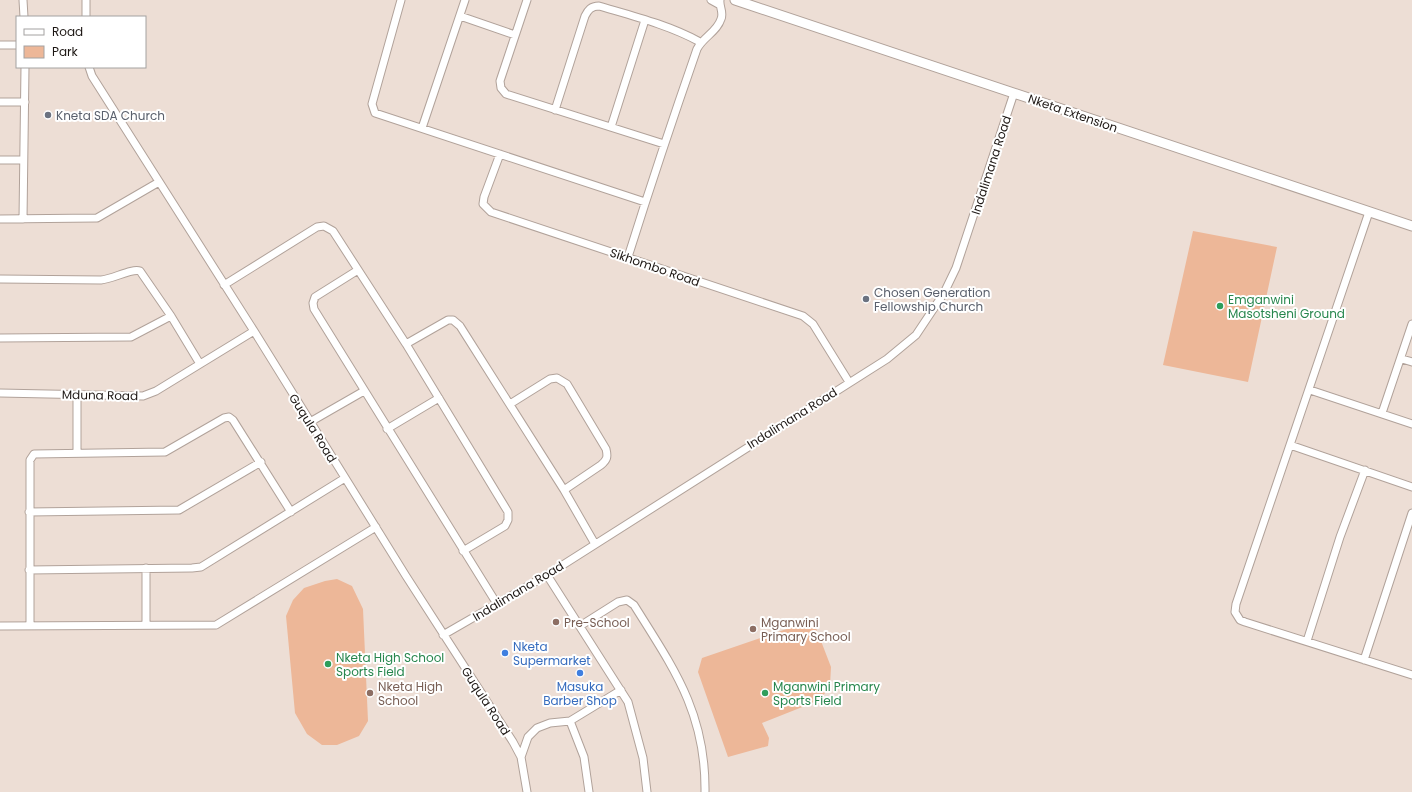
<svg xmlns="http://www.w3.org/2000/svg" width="1412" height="792" font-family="Poppins,sans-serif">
	<rect width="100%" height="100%" fill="#edded5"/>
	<path fill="#edb798" d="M1193,231L1277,247L1248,382L1163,365Z
		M337,579L352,586L363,609L368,721L359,736L337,745H322L307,734L295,713L286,616L293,600L304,588L325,581Z
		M804,623L816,628L831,667L830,686L820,700L762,723L769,738L768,746L728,757L698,672L702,658Z"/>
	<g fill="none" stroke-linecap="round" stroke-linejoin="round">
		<g stroke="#b1a29a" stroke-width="9">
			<path id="street" d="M23,0L24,17
				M401,0L372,104L375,113L645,202
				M527,0L500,81L501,88L506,94L664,144
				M711,0L720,5
				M460,16L515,35
				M86,17V0
				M0,45H17
				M89,67L92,76L254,331L406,576L513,742L521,757L527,792
				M0,102H25
				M555,110L585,16C588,10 591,6 599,6C633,16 669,25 700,42
				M611,127L645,20
				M422,128L465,0
				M500,154L484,197L483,204L491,212L803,316L813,324L849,382
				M0,160H23
				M1369,212L1236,604L1235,612L1240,620L1245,622L1412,675
				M0,219L97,218L159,182
				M23,219L25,67
				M628,257C650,187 673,118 697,49C703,37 717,32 721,19C724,12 719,7 720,0
				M358,270L315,297L313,303L314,309L497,604
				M0,279L101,280C113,279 132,268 140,271L171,316L200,364
				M224,285L317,227L324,226L333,231L406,344L508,512V520L505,526L463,551
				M0,338L131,337L171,316
				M406,344L448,320H453L460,326L564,490L595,544
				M1402,359L1412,362
				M1310,390L1412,424
				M0,393L143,396L156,391L254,331
				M510,404L550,379L557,378L567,384L606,449C608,457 607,460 601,465L564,490
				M1382,413L1412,324
				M310,422L364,391
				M387,429L439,398
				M1290,445L1412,487
				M77,453V395
				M29,512L179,510L261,462
				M29,570L192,568L201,567L345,478
				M547,575L628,702L643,758L647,792
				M30,625V460L34,454L165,452L224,418L229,417L233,420L291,512
				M146,625V568
				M0,626L216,625L376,527
				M580,626L618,602L627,600L634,605C674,669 706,713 705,792
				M443,635L547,575L887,359L916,335L944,293L956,268L1014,93
				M1307,641L1340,537L1365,470
				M1364,660L1412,513
				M570,721L584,757L589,792
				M521,757L528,737L537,728L550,723L570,721L621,690"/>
		</g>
		<g stroke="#b1a29a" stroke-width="11">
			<path id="secondary" d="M735,0L1412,226"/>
		</g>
		<use href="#street" stroke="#fff" stroke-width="7"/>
		<use href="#secondary" stroke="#fff" stroke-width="9"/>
	</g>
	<g fill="#6b7280" stroke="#fff" stroke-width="1.5">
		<circle cx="48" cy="115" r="4"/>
		<circle cx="866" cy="299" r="4"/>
	</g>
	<g fill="#2e9e5b" stroke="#fff" stroke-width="1.5">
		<circle cx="1220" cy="306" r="4"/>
		<circle cx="328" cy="664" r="4"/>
		<circle cx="765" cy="693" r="4"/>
	</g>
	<g fill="#8d6e63" stroke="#fff" stroke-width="1.5">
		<circle cx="556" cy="622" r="4"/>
		<circle cx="753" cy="629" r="4"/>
		<circle cx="370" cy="693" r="4"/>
	</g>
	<g fill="#3f7fe0" stroke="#fff" stroke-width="1.5">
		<circle cx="505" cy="653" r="4"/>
		<circle cx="580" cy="673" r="4"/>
	</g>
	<g text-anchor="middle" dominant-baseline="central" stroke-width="4" stroke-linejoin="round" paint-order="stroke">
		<g font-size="12" fill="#1c1613" stroke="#fff">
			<text transform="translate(1073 113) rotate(19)">Nketa Extension</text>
			<text transform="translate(991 165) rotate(-72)">Indalimana Road</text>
			<text transform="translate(655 267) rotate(19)">Sikhombo Road</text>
			<text transform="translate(100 395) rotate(1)">Mduna Road</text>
			<text transform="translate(792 418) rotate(-32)">Indalimana Road</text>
			<text transform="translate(313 428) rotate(58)">Guqula Road</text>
			<text transform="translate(518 591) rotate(-31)">Indalimana Road</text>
			<text transform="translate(486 701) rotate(57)">Guqula Road</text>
		</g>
		<g font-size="12" fill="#5b616d" stroke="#fff" text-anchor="start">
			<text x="56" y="115">Kneta SDA Church</text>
			<text x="874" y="292">Chosen Generation<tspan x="874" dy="14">Fellowship Church</tspan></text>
		</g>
		<g font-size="12" fill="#27864d" stroke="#fff" text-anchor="start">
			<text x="1228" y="299">Emganwini<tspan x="1228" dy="14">Masotsheni Ground</tspan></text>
			<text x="336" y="657">Nketa High School<tspan x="336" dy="14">Sports Field</tspan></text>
			<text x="773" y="686">Mganwini Primary<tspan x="773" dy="14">Sports Field</tspan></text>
		</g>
		<g font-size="12" fill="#785e54" stroke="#fff" text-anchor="start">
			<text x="564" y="622">Pre-School</text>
			<text x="761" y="622">Mganwini<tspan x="761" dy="14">Primary School</tspan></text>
			<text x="378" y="686">Nketa High<tspan x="378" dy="14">School</tspan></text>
		</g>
		<g font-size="12" fill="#366cbe" stroke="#fff" text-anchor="start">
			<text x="513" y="646">Nketa<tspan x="513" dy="14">Supermarket</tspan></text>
			<text x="580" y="686" text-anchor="middle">Masuka<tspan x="580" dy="14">Barber Shop</tspan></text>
		</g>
	</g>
	<rect x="16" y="16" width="130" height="52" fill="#ffffff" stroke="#a4a2a1"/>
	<rect x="24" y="29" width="20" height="6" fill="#ffffff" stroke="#a4a2a1"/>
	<text x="52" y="36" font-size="12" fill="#1c1613">Road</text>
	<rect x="24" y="46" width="20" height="12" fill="#edb798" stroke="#a4a2a1"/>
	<text x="52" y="56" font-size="12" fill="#1c1613">Park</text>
</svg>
